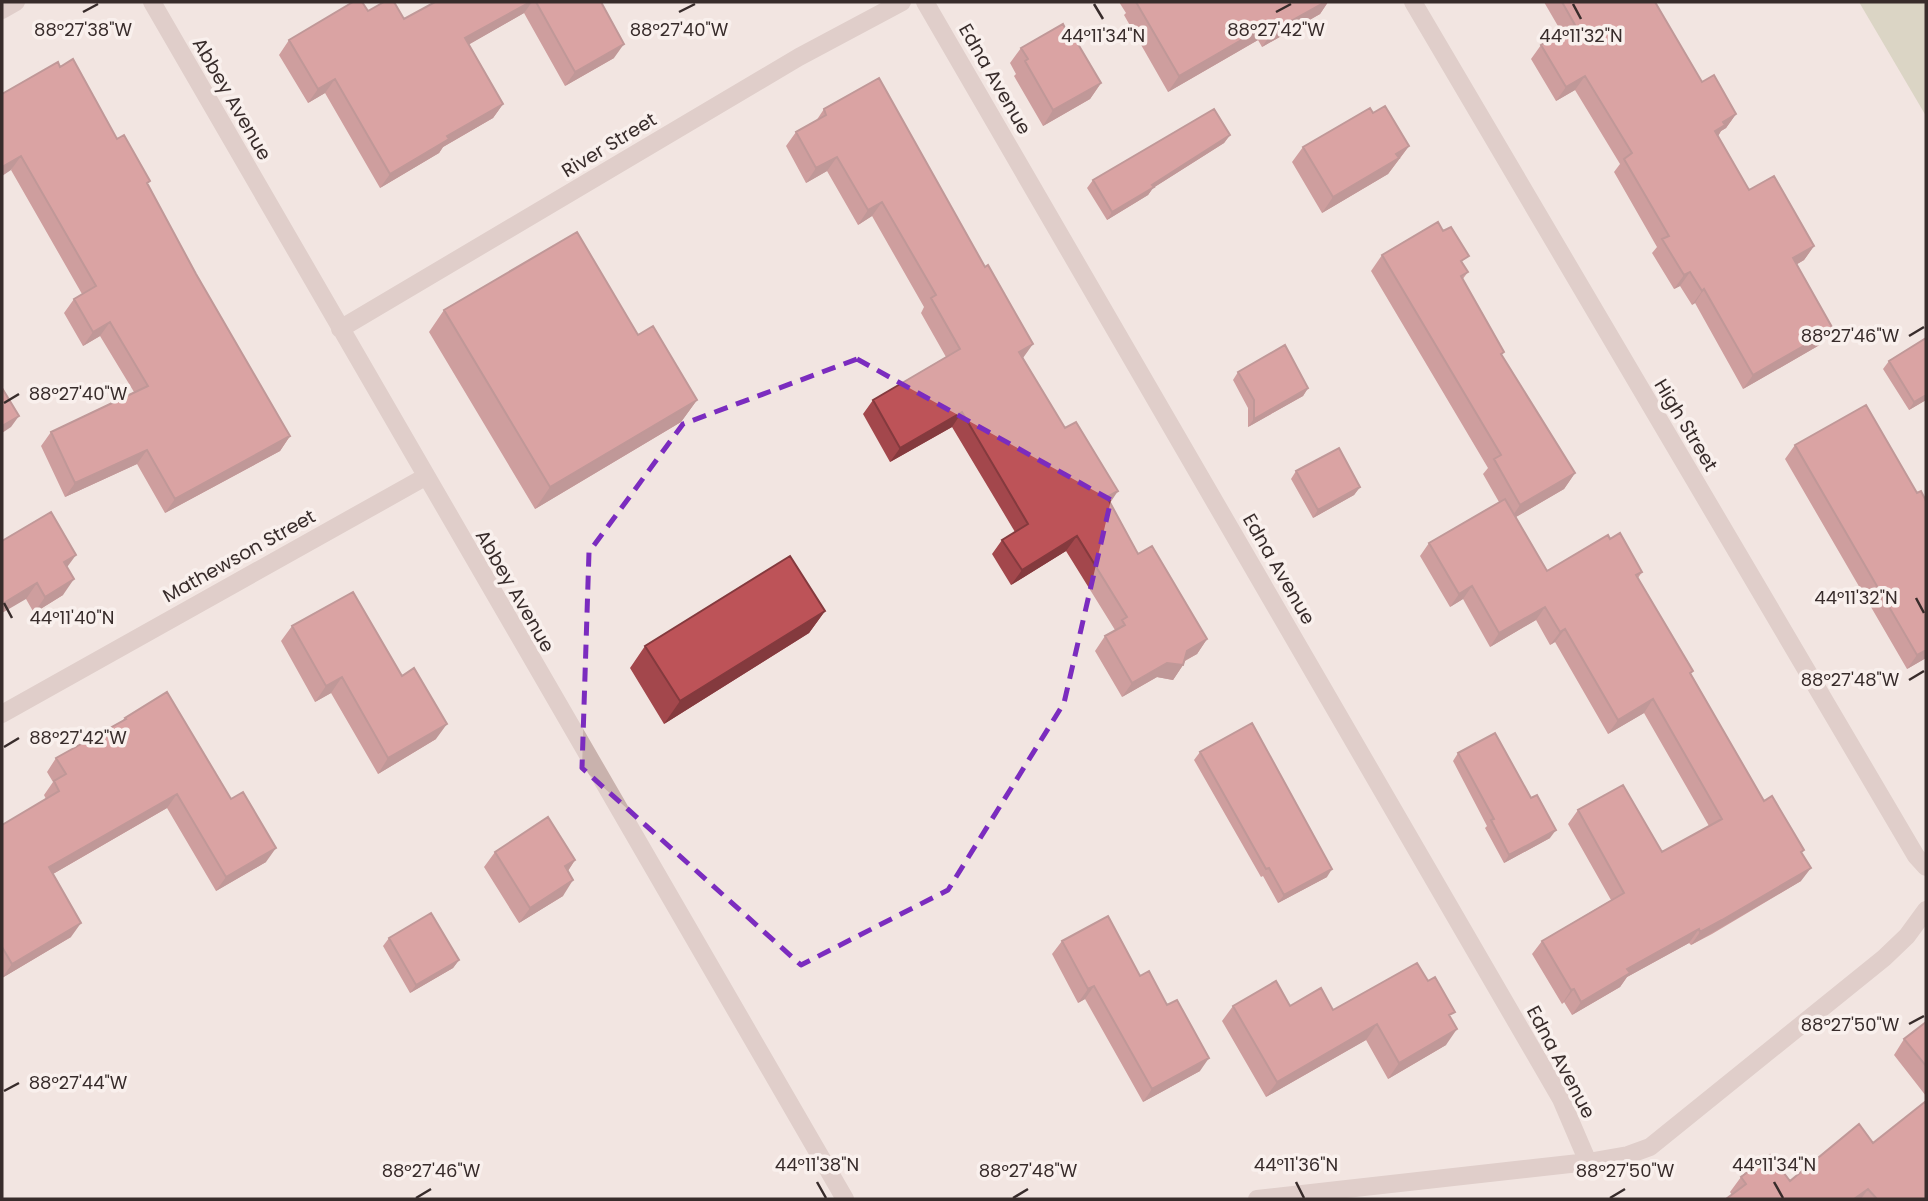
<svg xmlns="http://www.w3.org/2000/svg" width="1928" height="1201" font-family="Poppins,sans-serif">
	<rect width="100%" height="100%" fill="#f2e5e1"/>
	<path fill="#bfc0a2" d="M1859,2H1926V116Z"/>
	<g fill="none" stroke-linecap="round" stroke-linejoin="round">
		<path stroke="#c9b2ad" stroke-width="18" d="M152,2L845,1199
			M925,2L1561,1099L1588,1162
			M1413,2L1916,856L1926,867
			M2,10L16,2
			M340,329L799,57L902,2
			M2,714L425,477
			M1257,1199L1588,1162L1628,1155L1650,1147L1884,958L1907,936L1926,910"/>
	</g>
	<path fill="#a3474c" d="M435,2H601L614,58L565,86L524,13L469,44L503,104L493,118L443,147L439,153L380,188L325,93L308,103L279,55L289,40L368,11L404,19Z
		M1119,2H1328L1320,14L1262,47L1258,40L1168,92L1124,15L1126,13Z
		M1544,2H1655L1702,82L1736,114L1726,128L1721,131L1718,136L1749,190L1814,246L1804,260L1797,264L1823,343L1743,389L1695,303L1692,305L1680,286L1674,289L1652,253L1657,247L1614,172L1620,164L1575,90L1556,101L1531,59L1541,45L1562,33Z
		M1069,36L1101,83L1090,99L1043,126L1014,76L1016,74L1010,63L1021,48Z
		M60,67L117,139L148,185L196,274L290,436L280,451L165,513L137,464L65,497L41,446L51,432L134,392L100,336L83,346L64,313L74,299L82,294L11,170Z
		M824,109L1023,358L1110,503L1138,554L1207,639L1197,654L1185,661L1183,665L1173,680L1157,677L1122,697L1095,651L1105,636L1115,630L1066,551L1011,585L992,554L1002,540L1015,532L952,427L890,462L863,414L873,400L946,357L921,313L924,307L872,216L858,225L827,171L806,183L786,146L796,132L816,121Z
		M1373,113L1409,146L1388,174L1322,213L1292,162L1303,147Z
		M1230,135L1224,143L1153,188L1148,195L1107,220L1087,188L1093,180Z
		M1382,255L1463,264L1468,272L1462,280L1502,356L1575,473L1564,489L1516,517L1547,571L1610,539L1642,572L1638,578L1693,671L1691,674L1764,801L1802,854L1801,881L1712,934L1691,945L1689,943L1627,977L1620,987L1572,1015L1564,1002L1562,1004L1532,954L1542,941L1611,900L1568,824L1578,810L1662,852L1709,826L1644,713L1608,734L1555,642L1550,645L1536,620L1490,647L1463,599L1450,607L1420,556L1429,543L1499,502L1483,474L1488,468L1371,271Z
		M444,310L697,400L681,422L535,509L429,332Z
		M1926,338V400L1909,410L1883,369L1889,361Z
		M1238,372L1308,388L1303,396L1248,427V408L1233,380Z
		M1795,445L1926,658L1907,669L1785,459Z
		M1296,471L1360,487L1354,495L1313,518L1291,479Z
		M2,541L67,567L63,595L34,613L26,599Z
		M825,611L809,633L664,724L630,668L645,646Z
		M292,626L402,676L436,739L378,774L331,693L315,702L281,641Z
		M125,718L266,862L216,891L167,808L53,874L71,937L2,978V825L46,799L44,795L53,782L47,772L56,758L122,721Z
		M1200,752L1327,877L1278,903L1263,876L1261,877L1194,760Z
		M1458,753L1550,838L1504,863L1485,828L1487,826L1453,761Z
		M495,852L575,860L568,871L563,896L519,923L484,867Z
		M389,938L459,960L453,968L410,993L383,946Z
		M1062,941L1140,976L1167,1005L1200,1071L1143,1102L1085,999L1078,1003L1052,954Z
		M1233,1006H1290L1451,1018L1446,1045L1388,1079L1366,1040L1266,1097L1222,1021Z
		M1926,1022V1096L1894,1055L1904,1039Z
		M1873,1143L1926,1199H1726L1732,1195L1730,1192L1741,1177L1790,1181Z"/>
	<path fill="#843a3e" d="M530,2H532L524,13L456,52L465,38Z
		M1325,2H1328L1320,14L1262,47L1273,31Z
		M1269,24L1258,40L1168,92L1179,76Z
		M624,44L614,58L565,86L575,72Z
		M1585,76L1575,90L1556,101L1566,87Z
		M335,79L325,93L308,103L318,89Z
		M1101,83L1090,99L1043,126L1053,110Z
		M503,104L493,118L443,147L439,153L380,188L390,174L447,136Z
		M1736,114L1726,128L1721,131L1716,139L1715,131L1723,122Z
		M1230,135L1224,143L1153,188L1148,195L1107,220L1112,212L1152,185Z
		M1409,146L1388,174L1322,213L1333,197L1396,154Z
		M21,156L11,170L2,176V167Z
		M837,157L827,171L806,183L816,168Z
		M882,202L872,216L858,225L868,210Z
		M1814,246L1804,260L1784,272L1793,258Z
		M1690,272L1680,286L1674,289L1684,275Z
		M1704,289L1695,303L1692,305L1702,291Z
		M110,322L100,336L83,346L93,332Z
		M1833,329L1823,343L1743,389L1753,375Z
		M1033,344L1023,358L1019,352Z
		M1308,388L1303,396L1248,427L1254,419Z
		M1926,395V400L1909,410L1914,402Z
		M697,400L681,422L535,509L550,487Z
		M962,412L952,427L890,462L900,448Z
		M19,416L11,427L2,433V426Z
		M290,436L280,451L165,513L175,499Z
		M147,450L137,464L65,497L75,483Z
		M1575,473L1564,489L1509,521L1520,505Z
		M1360,487L1354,495L1313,518L1318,510Z
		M1118,491L1108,506L1107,497Z
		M1077,536L1066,551L1011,585L1022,570Z
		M76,555L65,570L64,562Z
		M74,579L63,595L34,613L45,597Z
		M37,583L26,599L2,613V604Z
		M1472,586L1463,599L1450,607L1459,594Z
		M1545,607L1536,620L1490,647L1499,633Z
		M825,611L809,633L664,724L680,701Z
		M1565,629L1555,642L1550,645L1560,632Z
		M1207,639L1197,654L1178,664L1183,665L1173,680L1157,677L1122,697L1132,683Z
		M1926,650V658L1907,669L1917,655Z
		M342,677L331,693L315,702L326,686Z
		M1653,699L1644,713L1608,734L1618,720Z
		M447,724L436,739L378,774L388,758Z
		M177,794L167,808L39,882L49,867Z
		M1556,830L1550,838L1504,863L1509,855Z
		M276,848L266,862L216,891L226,877Z
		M575,860L565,875V866Z
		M1811,868L1801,881L1691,945L1700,932Z
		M1332,869L1327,877L1278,903L1284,895Z
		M573,880L563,896L519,923L530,908Z
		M81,923L71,937L2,978L12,964Z
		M1699,929L1689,943L1627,977L1620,987L1572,1015L1581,1002L1627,969Z
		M459,960L453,968L410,993L416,985Z
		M1094,986L1085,999L1078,1003L1088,989Z
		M1574,989L1564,1002L1562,1004L1571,990Z
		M1377,1024L1366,1040L1266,1097L1277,1082Z
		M1457,1029L1446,1045L1388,1079L1399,1063Z
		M1209,1058L1200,1071L1143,1102L1152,1089Z
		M1868,1189L1861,1199H1854Z"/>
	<path fill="#bd5358" stroke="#843a3e" stroke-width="2" d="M353,2H362L368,11L384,2H394L404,19L435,2H530L465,38L503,104L447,136L449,139L390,174L335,79L318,89L289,40Z
		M536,2H601L624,44L575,72Z
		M1136,2H1325L1273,31L1269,24L1179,76Z
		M1562,2H1655L1702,82L1714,75L1736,114L1723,122L1725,125L1715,131L1749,190L1774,176L1814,246L1793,258L1833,329L1753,375L1704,289L1702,291L1690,272L1684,275L1662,239L1669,236L1624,159L1632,153L1585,76L1566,87L1541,45L1575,25Z
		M1063,24L1069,36L1072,34L1101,83L1053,110L1025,61L1028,59L1021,48Z
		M73,59L117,139L124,135L150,181L147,183L196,274L290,436L175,499L147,450L75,483L51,432L148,386L110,322L93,332L74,299L96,286L21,156L2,167V94L58,62L60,67Z
		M879,78L985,267L988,265L1033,344L1019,352L1065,428L1076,422L1118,491L1107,497L1138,554L1152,546L1207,639L1187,651L1183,665L1167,663L1132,683L1105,636L1125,625L1122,620L1127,617L1077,536L1022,570L1002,540L1028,524L962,412L900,448L873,400L960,349L931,298L936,295L882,202L868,210L837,157L816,168L796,132L826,115L824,109Z
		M1385,106L1409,146L1396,154L1399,158L1333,197L1303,147L1370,108L1373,113Z
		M1214,109L1230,135L1152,185L1154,187L1112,212L1093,180Z
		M1438,222L1443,231L1451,227L1469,256L1461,261L1468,272L1461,276L1504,352L1501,354L1575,473L1520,505L1494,459L1501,455L1382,255Z
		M577,232L638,335L653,326L697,400L550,487L444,310Z
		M1926,338V395L1914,402L1889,361Z
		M1285,345L1308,388L1254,419V400L1238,372Z
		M2,388L19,416L2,426Z
		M1866,405L1917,493L1921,491L1926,501V650L1917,655L1795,445Z
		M1339,448L1360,487L1318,510L1296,471Z
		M1505,499L1547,571L1608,535L1610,539L1620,533L1642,572L1636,575L1693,671L1690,673L1764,801L1772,796L1804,850L1801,852L1811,868L1722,920L1700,932L1699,929L1627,969L1630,973L1581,1002L1574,989L1571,990L1542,941L1624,893L1578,810L1623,785L1662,852L1722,819L1653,699L1618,720L1565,629L1560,632L1545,607L1499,633L1472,586L1459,594L1429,543Z
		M51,512L76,555L64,562L74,579L45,597L37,583L2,604V541Z
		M790,556L825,611L680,701L645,646Z
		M353,592L402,676L414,668L447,724L388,758L342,677L326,686L292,626Z
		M167,692L231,799L243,792L276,848L226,877L177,794L49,867L81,923L12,964L2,947V825L59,791L54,781L66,774L56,758L126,719L125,718Z
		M1252,723L1332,869L1284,895L1269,868L1266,869L1200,752Z
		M1495,733L1531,798L1537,795L1556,830L1509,855L1491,820L1494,819L1458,753Z
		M548,817L575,860L565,866L573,880L530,908L495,852Z
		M431,913L459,960L416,985L389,938Z
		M1108,916L1140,976L1149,971L1167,1005L1177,1000L1209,1058L1152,1089L1094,986L1088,989L1062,941Z
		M1417,963L1428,981L1435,977L1455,1012L1449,1015L1457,1029L1399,1063L1377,1024L1277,1082L1233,1006L1276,981L1290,1006L1321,988L1333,1010Z
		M1926,1022V1066L1904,1039Z
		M1926,1101V1199H1877L1868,1189L1854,1199H1726L1746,1184L1741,1177L1770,1155L1790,1181L1859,1124L1873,1143Z"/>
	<path d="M0 0H1928V1201H0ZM857,359L1111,500L1064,703L948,890L801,965L582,768L589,552L683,424Z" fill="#f2e5e1" fill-opacity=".55" fill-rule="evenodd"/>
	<path fill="none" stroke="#7b2cbf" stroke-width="5" stroke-dasharray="14 9" stroke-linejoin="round" d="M857,359L1111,500L1064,703L948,890L801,965L582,768L589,552L683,424Z"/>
	<path fill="none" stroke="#382c2b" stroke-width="2.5" d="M1094,4L1103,19M1573,4L1581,19M83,12L98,4M679,12L695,4M1276,12L1291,4M1909,336L1924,327M4,403L19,394M1916,598L1924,613M4,603L12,618M1909,680L1924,671M4,747L19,738M1909,1024L1924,1016M4,1091L19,1083M817,1182L826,1198M1296,1182L1304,1198M1774,1182L1783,1198M416,1198L431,1189M1013,1198L1028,1189M1610,1198L1625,1189"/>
	<g text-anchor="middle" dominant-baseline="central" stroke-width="7" stroke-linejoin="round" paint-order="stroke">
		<g font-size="19" fill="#382c2b" stroke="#f9f0ed">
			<text transform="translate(995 79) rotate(60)">Edna Avenue</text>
			<text transform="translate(232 99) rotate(60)">Abbey Avenue</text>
			<text transform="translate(609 145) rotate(-31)">River Street</text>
			<text transform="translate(1686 425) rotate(59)">High Street</text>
			<text transform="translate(239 556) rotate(-29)">Mathewson Street</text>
			<text transform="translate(1279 569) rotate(60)">Edna Avenue</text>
			<text transform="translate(515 591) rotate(60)">Abbey Avenue</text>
			<text transform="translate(1561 1062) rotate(62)">Edna Avenue</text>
		</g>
	</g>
	<g font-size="18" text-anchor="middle" fill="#382c2b" stroke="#f9f0ed" stroke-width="7" stroke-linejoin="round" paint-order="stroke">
		<text x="83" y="36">88°27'38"W</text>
		<text x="679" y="36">88°27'40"W</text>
		<text x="1276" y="36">88°27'42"W</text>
		<text x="1581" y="42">44°11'32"N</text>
		<text x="1103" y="42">44°11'34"N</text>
		<text x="1850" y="342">88°27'46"W</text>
		<text x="78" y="400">88°27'40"W</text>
		<text x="1856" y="604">44°11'32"N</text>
		<text x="72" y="624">44°11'40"N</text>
		<text x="1850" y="686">88°27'48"W</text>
		<text x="78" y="744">88°27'42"W</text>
		<text x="1850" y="1031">88°27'50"W</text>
		<text x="78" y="1089">88°27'44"W</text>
		<text x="817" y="1171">44°11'38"N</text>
		<text x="1296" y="1171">44°11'36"N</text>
		<text x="1774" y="1171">44°11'34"N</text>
		<text x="431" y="1177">88°27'46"W</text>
		<text x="1028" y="1177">88°27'48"W</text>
		<text x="1625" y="1177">88°27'50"W</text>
	</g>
	<rect width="1928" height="1201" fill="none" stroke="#382c2b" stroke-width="7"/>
</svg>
